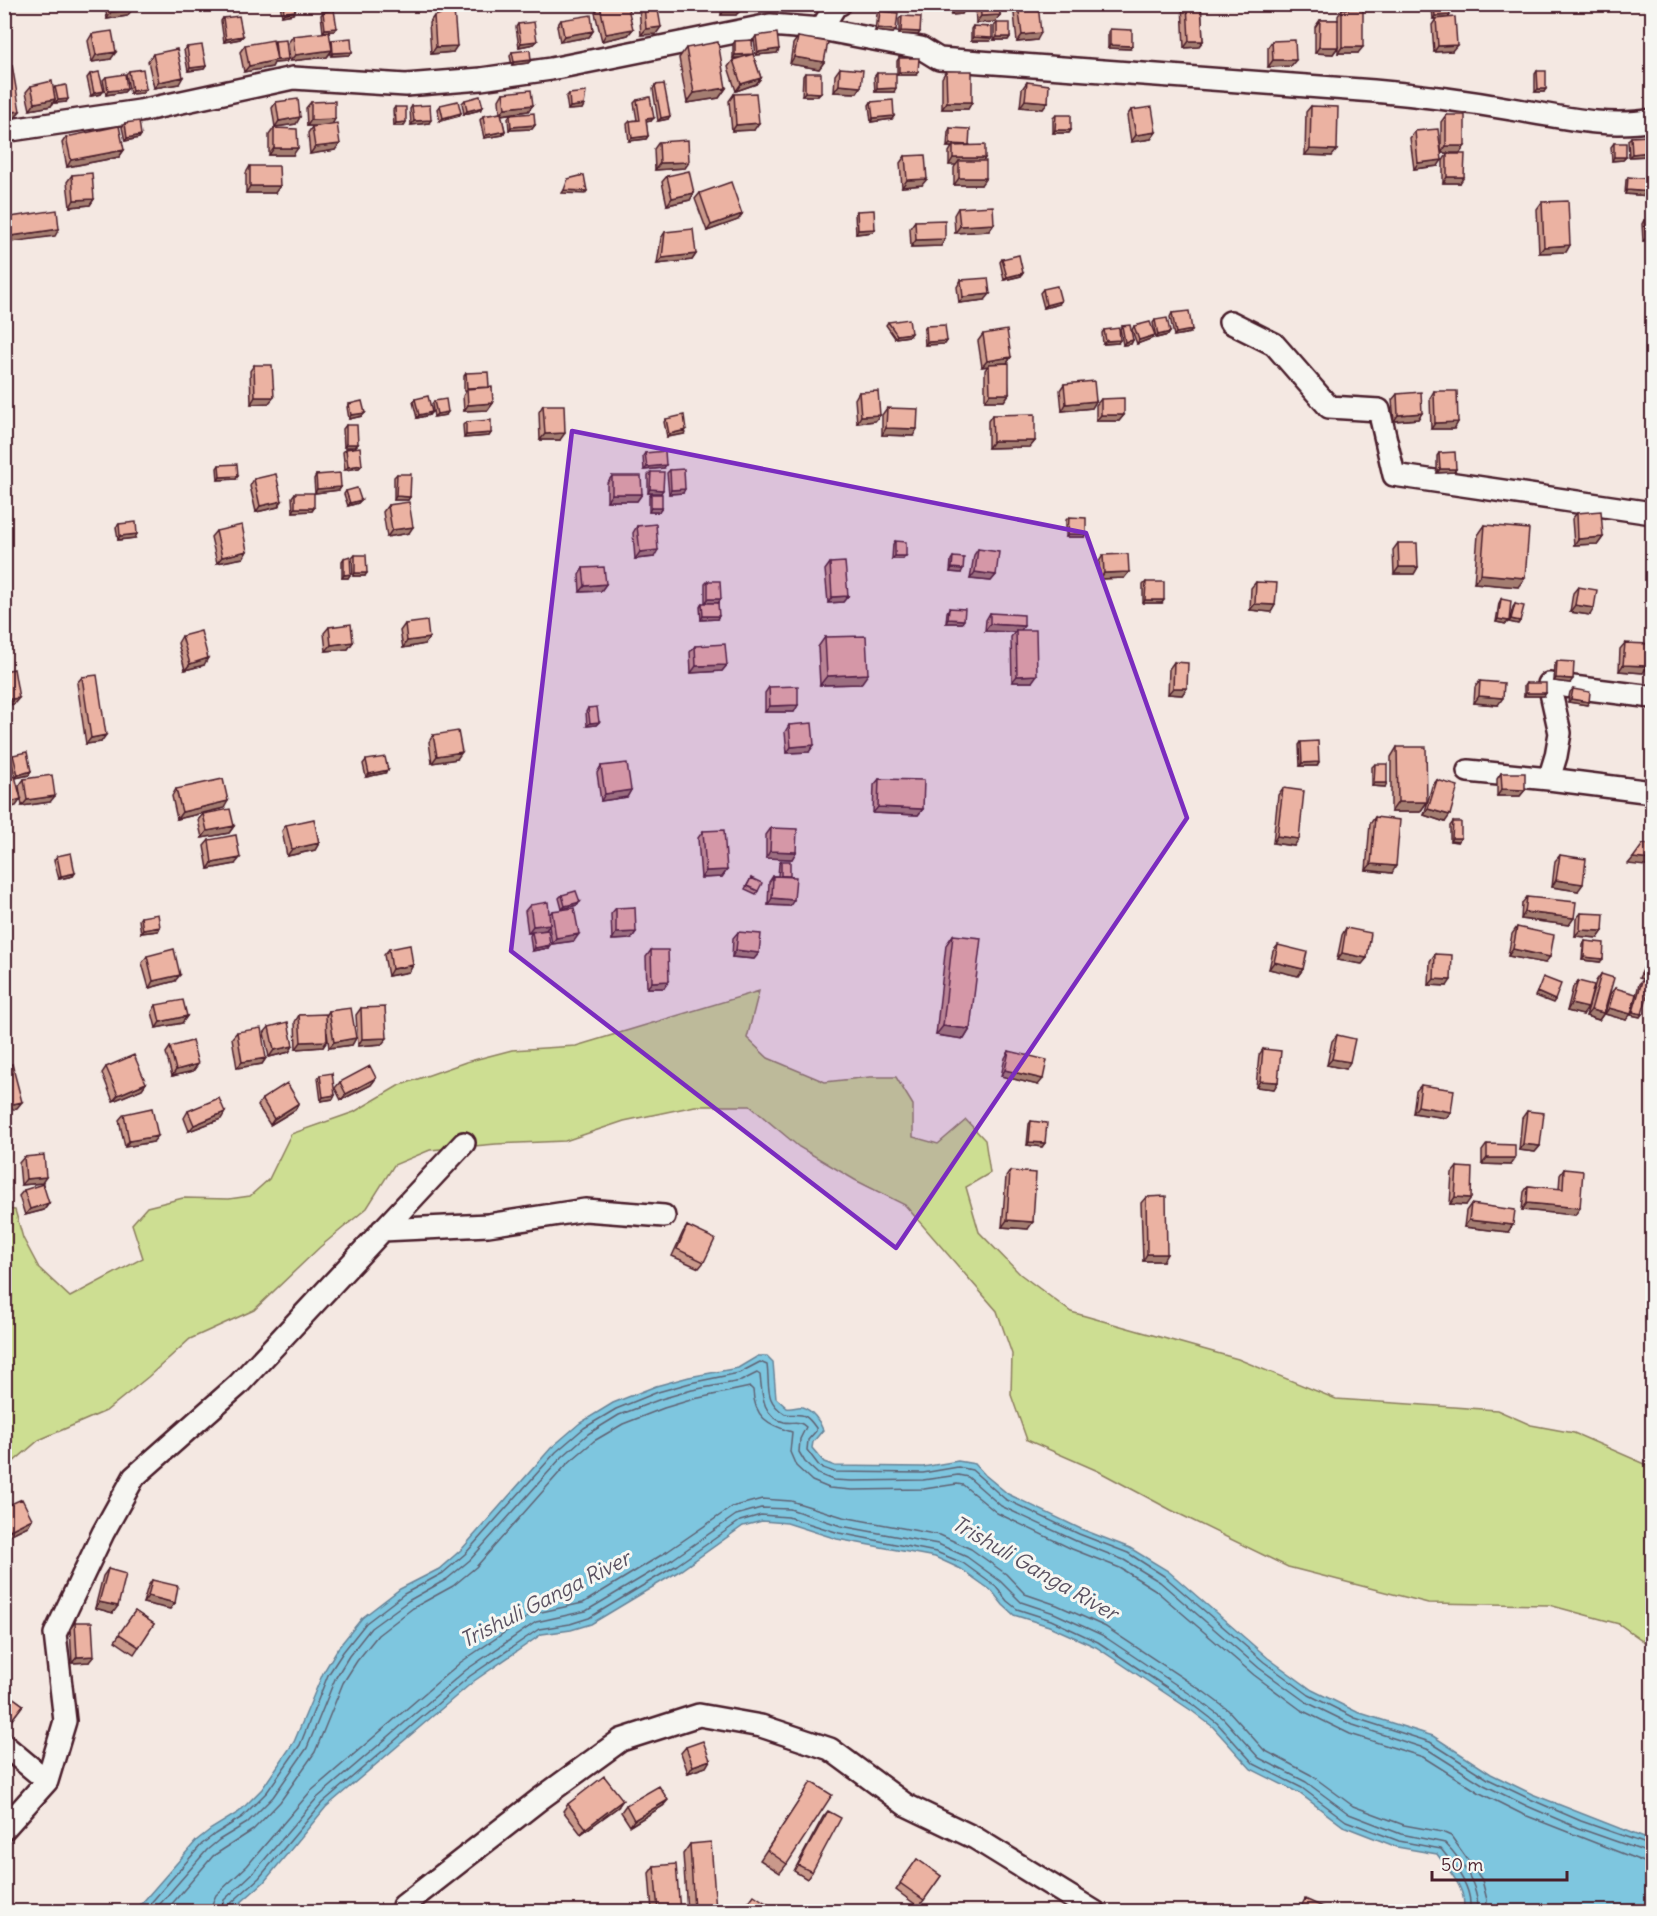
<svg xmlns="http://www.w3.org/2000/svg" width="1657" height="1916" font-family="Delius,sans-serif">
	<rect width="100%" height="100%" fill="#f4e8e2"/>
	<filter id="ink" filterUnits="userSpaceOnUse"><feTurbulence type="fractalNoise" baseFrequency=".0167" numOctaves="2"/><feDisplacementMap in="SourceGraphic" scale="12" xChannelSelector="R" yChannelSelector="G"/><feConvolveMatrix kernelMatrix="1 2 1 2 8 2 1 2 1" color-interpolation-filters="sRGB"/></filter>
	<g filter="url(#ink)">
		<path fill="#cdde92" stroke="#8c7e5e" stroke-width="1.5" d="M759,991L747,1038L768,1058L825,1082L870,1077H896L913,1105V1137L938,1144L966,1120L985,1140L990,1173L966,1187L979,1232L1020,1274L1071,1312L1238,1359L1336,1399L1497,1410L1531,1425L1574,1433L1652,1467V1647L1619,1624L1549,1605L1428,1603L1288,1567L1171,1510L1098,1471L1027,1440L1011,1395L1012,1354L997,1311L905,1205L855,1180L799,1147L750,1106H695L624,1121L565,1141L496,1144L430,1150L394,1165L367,1208L320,1247L254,1310L190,1339L148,1377L106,1411L39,1440L5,1469V1209L15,1210L23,1238L39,1268L70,1297L143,1258L132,1224L147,1207L183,1198L229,1199L250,1196L269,1179L291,1134L354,1112L398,1086L466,1062L512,1050L576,1046Z"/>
		<path fill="#7ec6df" stroke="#698397" stroke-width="1.5" d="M758,1356H767L773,1362L776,1398L787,1408C792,1409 798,1406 802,1407C812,1410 820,1421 823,1430L813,1442L812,1448L824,1462L835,1466L923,1467L958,1461L975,1464L985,1475L1008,1494L1081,1529L1130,1548L1168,1571L1268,1658L1312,1690L1357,1712L1433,1736L1491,1774L1532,1794L1652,1841V1911H1463C1468,1890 1449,1871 1437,1854L1397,1847L1343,1826L1299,1793L1251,1769L1213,1727L1192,1711L1096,1647L1049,1626L1014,1615L1003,1605L992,1591L961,1569L935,1557L837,1539L787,1523L762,1521L743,1526L681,1570L591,1624L571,1630L542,1634L474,1681L326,1807L264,1882L231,1911H135L197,1840L211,1829L239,1812L262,1789L294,1742L323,1673L338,1648L362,1618L400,1589L439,1569L462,1549L551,1448L580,1423L613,1403L656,1386L689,1377L738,1368Z"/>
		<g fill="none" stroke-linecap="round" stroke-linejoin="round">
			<path stroke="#5f6273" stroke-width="1.5" d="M143,1912L202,1844L215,1834L242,1817L267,1792L300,1745L328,1675L343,1652L366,1623L404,1594L443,1573L465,1554L556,1452L584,1428L616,1409L658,1392L690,1383L739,1373L760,1362L767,1365C770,1387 764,1401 785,1414C803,1416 804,1411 816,1428V1431L808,1440L807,1450L820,1467L834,1472L923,1473L958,1467L972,1470L1005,1499L1079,1534L1128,1553L1164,1576L1264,1662L1309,1695L1355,1718L1430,1742L1488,1779L1530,1799L1581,1821L1652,1846
				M153,1912L207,1850L219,1840L247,1823L273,1797L307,1748L335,1679L349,1656L371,1628L408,1601L447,1579L470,1560L561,1458L588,1434L619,1415L661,1399L692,1390L741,1381L757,1373L760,1375C762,1393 762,1417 784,1422C794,1424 798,1419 806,1427L800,1439L799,1452L805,1462L818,1474L833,1480L852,1481L923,1480L958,1475L968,1477L1001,1506L1076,1541L1124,1560L1160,1582L1259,1668L1306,1702L1353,1725L1427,1749L1484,1785L1527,1806L1578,1828L1652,1854
				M165,1912L213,1856L253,1830L280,1802L315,1752L343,1683L357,1661L378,1635L413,1608L453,1586L476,1567L567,1464L594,1441L623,1424L664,1408L694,1399L750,1387L753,1390C754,1417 768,1425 792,1432L790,1452L796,1466L812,1481L829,1488L852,1490L924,1489L957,1484L963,1485L997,1513L1072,1549L1120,1568L1154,1589L1254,1675L1301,1710L1350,1734L1423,1757L1480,1793L1522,1814L1644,1862L1652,1863
				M211,1912L212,1904L216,1895L247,1866L310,1792L461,1662L532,1614L583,1603L668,1551L732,1507L762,1499L791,1501L843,1517L940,1535L971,1549L1006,1574L1025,1594L1057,1605L1106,1627L1204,1692L1228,1710L1264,1750L1311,1775L1353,1806L1404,1825L1442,1832L1451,1836L1482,1880L1487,1900L1486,1912
				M220,1912L224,1900L254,1872L317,1798L466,1670L536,1622L586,1611L673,1559L736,1515L761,1508L790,1509L841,1526L938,1544L967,1557L1000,1581L1021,1602L1054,1613L1102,1635L1199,1700L1223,1718L1259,1758L1306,1782L1349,1814L1401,1834L1445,1843C1460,1858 1482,1890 1477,1912
				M228,1912L229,1905L259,1878L322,1803L470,1676L539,1629L570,1624L589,1618L677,1565L740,1521L761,1515L788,1517L839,1533L936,1552L963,1563L996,1587L1007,1601L1017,1609L1051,1620L1098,1642L1195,1706L1217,1723L1254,1764L1302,1788L1346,1821L1399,1841L1441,1849C1454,1865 1475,1890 1469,1912"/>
			<g stroke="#4a1f2b" stroke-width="26">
				<path id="minor" d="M821,29L836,5L840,4
					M4,131L140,111L293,78L406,85L481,79L551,69L770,25L821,29L921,48L939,59L1374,91C1420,95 1466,101 1511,109C1557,116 1607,129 1652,120
					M1230,322L1274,344L1329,407L1379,410L1394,475L1652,513
					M1468,771L1549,779L1556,756L1560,733L1549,684L1652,697
					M1549,779L1652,792
					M382,1230L488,1225L585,1210L664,1216
					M4,1745L47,1781
					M4,1829L47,1781L65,1721L55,1634L103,1533L134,1477L238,1385L464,1143
					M402,1912L403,1906L540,1799L621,1740L699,1715L761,1726L830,1749L906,1805L975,1838L1095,1912"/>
			</g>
			<use href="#minor" stroke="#f6f6f2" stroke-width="21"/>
		</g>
		<path fill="#ca998b" stroke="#4a1f2b" stroke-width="1.5" d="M105,4H131L127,16L107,19Z
			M280,4H294L295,11L293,14L282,16Z
			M639,4H657L656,34L641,35Z
			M721,4H739L736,15H721Z
			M950,4H963L962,14L951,15Z
			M975,4H999L1000,15L995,22L976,23Z
			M1013,4H1038L1037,40L1017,42Z
			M1182,4H1201L1203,41L1198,47L1184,48Z
			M1434,5L1450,15L1448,18L1452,51L1434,52L1432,25L1436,19H1433L1432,8Z
			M600,6L633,29L628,35L602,41L595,13Z
			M1342,9L1358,53H1338V47L1333,54L1315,53V27L1320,20H1338V16Z
			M880,11L893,33L875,31L877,14Z
			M323,12L334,31L323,32L321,15Z
			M434,16L453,52L431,54L429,23Z
			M902,16L918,35L899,34V19Z
			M223,18L243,36L240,39L224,42L221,21Z
			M561,20L593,31L589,37L560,42L557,26Z
			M997,23L1010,37L1008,40H994V26Z
			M518,24L537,41L534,44L519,47L516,27Z
			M973,26L990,41H971V29Z
			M1110,29L1130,49L1108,48V32Z
			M92,34L111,59L92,62L88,41Z
			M293,36L331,42L332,40L352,52L350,55L331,56V52L327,57L290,61L288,43Z
			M756,36L779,49L777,53L756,55L754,39Z
			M798,37L824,62L819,69L790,64L793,44Z
			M275,41L288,59L286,62L274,63L272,67L244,72L240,52L245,45L273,44Z
			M735,41L753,54L761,78L756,84L736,91L728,67L733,60L738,58H733V44Z
			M1272,41L1291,66L1268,67V47Z
			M187,47L206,66L204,69L188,71L184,50Z
			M686,48L726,88L719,98L687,103L679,58Z
			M512,52L531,60L528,63L512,65L510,56Z
			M153,54L179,84L154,88L148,61Z
			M899,58L916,75H897V61Z
			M840,68L861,87L857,93L834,92L835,75Z
			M129,71L146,89L143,93L130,94L126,74Z
			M946,71L972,102L968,109H942V78Z
			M1537,71L1544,92H1535V74Z
			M805,73L821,93L818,96H802L803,76Z
			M877,73L894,92H875L874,77Z
			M90,74L101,94L91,96L87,78Z
			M106,77L127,89L124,92L106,95L103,80Z
			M1027,82L1048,102L1043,109L1020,107L1022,89Z
			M655,85L668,119L658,121L653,89Z
			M31,86L53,90L55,87L66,102L55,103V100L51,106L30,110L26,92Z
			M503,93L533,105L528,111L501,115L505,131L503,135L484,138L480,120L483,116L500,113L499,100Z
			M569,94L584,105L582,109L568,110L566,97Z
			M734,94L754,130L732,131L729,101Z
			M465,100L480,110L464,114L462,103Z
			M637,100L651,121L646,122L648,136L646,139L629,141L627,124L630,121L637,120L634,103Z
			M276,102L300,117L296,124L275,127L272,108Z
			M311,102L335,119L332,124L335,150L310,154L308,133L312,127L317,126H307L306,108Z
			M871,102L894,116L892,119L871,122L869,105Z
			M440,105L459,116L440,121L437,109Z
			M412,106L429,123L411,125L410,109Z
			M1311,106L1332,156L1305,155L1306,112Z
			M395,107L404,126H394L393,110Z
			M1131,110L1156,132L1151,139L1131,142L1127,116Z
			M510,115L535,125L532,129L509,130L508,118Z
			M1056,115L1071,130L1069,133H1053V118Z
			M1446,115L1460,153H1441L1438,166L1414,169L1410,138L1415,131L1441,151V122Z
			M125,123L141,135L139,138L125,141L122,127Z
			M274,128L293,155H269V135Z
			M950,128L985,158L983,161L981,185H954V168L956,164L949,165V152L952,147H947L948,132Z
			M66,137L124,150L119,157L67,167L62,143Z
			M1631,137L1648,156L1629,157L1628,140Z
			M659,142L689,162L685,168L655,170L654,149Z
			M1614,143L1626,157L1623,160L1612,161L1611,147Z
			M1447,154L1460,183H1443V161Z
			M905,156L922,185L902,187L900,163Z
			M250,166L275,193H246V173Z
			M72,175L94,199L90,205L70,207L67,182Z
			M667,176L694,193L690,200L667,205L662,182Z
			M1628,177L1652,192L1650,196L1625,194L1626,180Z
			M700,193L742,214L738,220L707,231L695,199Z
			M1542,202L1570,245L1566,252L1539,253L1537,209Z
			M958,208L994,224L989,231L955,233L954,215Z
			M857,211L875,229L873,232L856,234L855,214Z
			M1644,220H1653V240L1643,241L1642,224Z
			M915,221L945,239L941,246L911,247L910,228Z
			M665,232L696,254L692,260L657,264L661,238Z
			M1002,259L1023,273L1021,276L1004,280L1000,262Z
			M961,280L985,300L959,303L957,287Z
			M1043,289L1059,304L1044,308L1040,293Z
			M1172,313L1192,330L1190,333L1174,336L1170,317Z
			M1155,320L1170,332L1168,335L1156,338L1153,323Z
			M888,322L909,336L895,338L886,325Z
			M926,326L947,341L945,344L925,345L924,330Z
			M1122,326L1133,340L1131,344L1123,345L1120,329Z
			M1134,326L1153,338L1137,344L1132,330Z
			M1104,330L1118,343L1103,344L1102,333Z
			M983,334L1011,357L1007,363L1009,394L1004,401H985V370L988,366L982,367L978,341Z
			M254,365L269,403L251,404L250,371Z
			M466,373L489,387L493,403L488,410L464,411L463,396L466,391H464V376Z
			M1064,384L1096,401L1092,408L1062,411L1060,390Z
			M1434,391L1458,422L1454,429H1431L1430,398Z
			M859,392L880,415L875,421L857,423L855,399Z
			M1397,394L1422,413L1418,419L1394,421L1392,400Z
			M415,399L429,415L417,418L413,402Z
			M1101,399L1124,415L1119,421H1096V405Z
			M434,401L446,415L434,417L432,404Z
			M349,404L365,413L362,416L349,419L347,407Z
			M543,405L560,440H540L539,412Z
			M887,408L913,436L882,435V415Z
			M992,415L1035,441L1030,447L988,448V421Z
			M666,419L684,434L667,437L664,422Z
			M466,422L491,433L489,436L464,438L463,425Z
			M346,425L358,444L355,447H344L343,429Z
			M346,449L362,465L359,468L345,470L343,452Z
			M645,453L664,468L644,470L643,456Z
			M1439,453L1456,469L1454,472L1437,473V456Z
			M219,465L236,479L218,480L217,468Z
			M670,470L683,493L669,494L667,473Z
			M651,472L661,493H648V475Z
			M397,474L410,497L408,500H394V477Z
			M316,475L341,487L339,490L315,493L314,479Z
			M612,476L642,494L637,501H607V483Z
			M254,479L278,507L256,512L250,486Z
			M346,491L361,500L358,503L348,506L344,494Z
			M295,493L314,508L312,511L293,512L292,497Z
			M651,494L662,508L659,512H649V497Z
			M388,505L409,533L387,537L383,512Z
			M1577,513L1603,537L1598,544L1574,545L1572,519Z
			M1069,517L1084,537H1066V520Z
			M119,524L135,538L118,540L116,527Z
			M1485,525L1518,587L1474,583L1478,535Z
			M637,526L654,557L635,559L633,533Z
			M216,531L247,551L243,558L217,563L211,537Z
			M895,541L903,559H892L893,544Z
			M1398,543L1418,567L1414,574H1394L1393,550Z
			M978,549L996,575L991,581L970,579L974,555Z
			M355,555L365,576H353L352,558Z
			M1103,555L1129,572L1124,578L1100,579L1099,562Z
			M953,557L961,573L950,572L951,560Z
			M344,558L348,578H342V561Z
			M830,563L848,596L843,602L828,603L825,570Z
			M583,568L606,584L601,591L580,592L579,575Z
			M708,581L721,599L718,603H705V584Z
			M1146,582L1162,603H1143V585Z
			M1256,582L1275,605L1271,612L1250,610L1251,588Z
			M1578,587L1590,615L1570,612L1573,593Z
			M1501,599L1506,624L1496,622L1499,603Z
			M702,603L717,619L701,620L700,607Z
			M1515,604L1520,621L1518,624L1509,622L1513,607Z
			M949,608L962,623H946L947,612Z
			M990,613L1021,630L1032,682H1012L1011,637L1015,632L985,631L986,620Z
			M405,624L425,644L403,648L400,631Z
			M329,627L353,642L348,649L326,651L324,633Z
			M182,636L204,665L185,670L178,643Z
			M825,637L861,684L820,685L818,647Z
			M1625,643L1643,673L1619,671L1620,649Z
			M695,646L727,665L722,671L691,673L690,652Z
			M1557,661L1570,683L1554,681L1555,664Z
			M1174,662L1187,688L1182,695L1168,694L1169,669Z
			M82,677L101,742L86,744L77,683Z
			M1480,681L1498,705L1474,703L1475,687Z
			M1526,683L1546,693L1544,696H1524V686Z
			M769,687L798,705L794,712H765V693Z
			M1573,689L1589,702L1587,705L1568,702L1570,692Z
			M588,708L599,722L596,725L587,726L586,712Z
			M789,725L809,752L787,753L785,732Z
			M433,735L457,759L432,763L429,742Z
			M1301,742L1317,766H1300L1299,745Z
			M1397,747L1427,802L1420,812H1391V757Z
			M13,755L29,775L15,778L11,758Z
			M366,760L385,773L366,777L363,764Z
			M1375,764L1385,787L1372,786V767Z
			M601,766L631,790L627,797L601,801L597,773Z
			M1501,773L1525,790L1520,796H1497V779Z
			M24,779L50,802L22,806L19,786Z
			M879,779L923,809L918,815L873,813L874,785Z
			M1437,780L1445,822L1424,815L1432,786Z
			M1283,788L1294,846L1273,843L1278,795Z
			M176,789L224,808L177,819L172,796Z
			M203,814L234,826L229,833L202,838L198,820Z
			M1375,817L1392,873L1366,870L1370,824Z
			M1453,822L1461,838L1458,842L1450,841V826Z
			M286,825L319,843L315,850L287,856L282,831Z
			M771,828L796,852L792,859L766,858V835Z
			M703,831L727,870L722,877L701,878L698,838Z
			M209,840L235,864L208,869L204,846Z
			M1560,855L1578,891L1552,887L1555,861Z
			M57,856L75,873L73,876L59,879L54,860Z
			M781,861L790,906L768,905L769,882L773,876H778L779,864Z
			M751,878L758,891L756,894L745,889Z
			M562,895L577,905L562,909L559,898Z
			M1527,897L1569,925L1521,919L1522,903Z
			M530,905L549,915L552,911L574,941L552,944L549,926L546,930L528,933L525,911Z
			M616,908L636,932L631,939L612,940L611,914Z
			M1581,913L1603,931L1598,938L1575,936L1576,919Z
			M141,917L160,927L158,931L141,933L139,920Z
			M1517,927L1545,963L1508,956L1512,934Z
			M1346,928L1367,958L1362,964L1337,960L1342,935Z
			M532,932L548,948L532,951L530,936Z
			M738,932L759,953L754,959L732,957L733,938Z
			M953,935L970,1029L964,1039L936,1035L946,945Z
			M1585,941L1600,962L1582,960L1583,945Z
			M1278,945L1303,969L1298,976L1269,969L1273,951Z
			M389,949L413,965L409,972L388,976L384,955Z
			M651,950L664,988H647L646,957Z
			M1435,954L1447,986L1429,985L1430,961Z
			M147,956L175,981L149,988L142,963Z
			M1601,974L1604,1013L1599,1020L1586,1016L1596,981Z
			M1578,981L1583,1015L1567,1011L1573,987Z
			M1642,981V1014L1640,1017L1631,1015L1639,984Z
			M1615,988L1626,1020L1605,1014L1610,994Z
			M156,1005L187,1016L182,1023L156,1028L152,1012Z
			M361,1008L382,1044L358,1046L356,1015Z
			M329,1011L356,1038L352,1045L329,1048L327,1032V1041L323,1047L296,1049L295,1022L299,1015L326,1016Z
			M269,1027L293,1046L289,1052L269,1057L264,1033Z
			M237,1032L266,1058L262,1064L237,1068L232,1038Z
			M1337,1035L1346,1069L1327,1065L1332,1041Z
			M170,1047L198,1064L193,1071L172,1076L166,1053Z
			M1263,1049L1278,1082L1274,1089L1256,1087L1259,1055Z
			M1009,1051L1038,1085L1001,1076L1005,1058Z
			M106,1067L146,1083L142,1089L113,1101L102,1073Z
			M320,1075L335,1095L333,1099L321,1101L318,1078Z
			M376,1078L371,1085L341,1100L335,1088L340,1082Z
			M1421,1085L1451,1112L1446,1118L1413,1113L1416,1091Z
			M262,1099L299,1103L295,1110L270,1125L258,1106Z
			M188,1111L225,1112L221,1119L189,1131L184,1118Z
			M1527,1111L1540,1146L1535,1152L1519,1150L1522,1118Z
			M124,1114L153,1142L125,1147L119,1120Z
			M1031,1121L1045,1143L1042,1147L1027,1145L1029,1124Z
			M1487,1144L1510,1165L1482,1164V1151Z
			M24,1157L42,1183L21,1185L19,1163Z
			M1457,1167L1466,1205L1450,1204L1452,1173Z
			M1564,1169L1575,1215L1522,1210L1524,1192L1528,1186L1559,1189L1560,1175Z
			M1010,1171L1028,1229L1002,1227L1006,1177Z
			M24,1190L49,1203L44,1210L25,1215L19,1196Z
			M1146,1197L1163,1261H1143L1141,1203Z
			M1471,1204L1508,1232L1464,1227L1466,1211Z
			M687,1226L704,1262L699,1268L672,1256L683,1232Z
			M4,1507L32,1519L28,1526L5,1537Z
			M108,1569L113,1613L95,1608L103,1576Z
			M152,1580L175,1603L170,1609L143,1603L148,1586Z
			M135,1611L154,1624L134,1654L115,1641Z
			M75,1622L89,1662L72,1663L70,1629Z
			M4,1691L23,1705L8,1725L4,1722Z
			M686,1747L710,1760L706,1767L688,1773L681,1753Z
			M805,1792L787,1864L780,1873L760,1860Z
			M568,1804L618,1807L581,1834L563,1811Z
			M626,1805L663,1806L630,1826L621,1812Z
			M828,1811L812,1872L807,1879L794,1871L823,1817Z
			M690,1844L716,1911H687L683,1854Z
			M917,1859L941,1876L919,1907L896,1890Z
			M654,1866L680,1911H652L649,1873Z"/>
		<path fill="#a47d71" stroke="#4a1f2b" stroke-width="1.5" d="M132,10L127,16L107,19L111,12Z
			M295,11L293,14L282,16L284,13Z
			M964,11L962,14L951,15L953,12Z
			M723,12H739L736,15H721Z
			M1000,15L995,22L976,23L981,16Z
			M1450,15L1448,18L1433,19L1435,16Z
			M661,27L656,34L641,35L646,29Z
			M337,28L334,31L323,32L325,29Z
			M878,28L896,30L893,33L875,31Z
			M633,29L628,35L602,41L606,34Z
			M593,31L589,37L560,42L564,36Z
			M901,31L920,32L918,35L899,34Z
			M1041,33L1037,40L1017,42L1022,35Z
			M243,36L240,39L224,42L226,39Z
			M973,37L992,38L990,41H971Z
			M997,37H1010L1008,40H994Z
			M537,41L534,44L519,47L521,43Z
			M1189,41H1203L1198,47L1184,48Z
			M1110,45L1132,46L1130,49L1108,48Z
			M1457,45L1452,51L1434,52L1438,46Z
			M457,46L453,52L431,54L436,47Z
			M1319,47H1338L1333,54L1315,53Z
			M1342,47H1363L1358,53H1338Z
			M779,49L777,53L756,55L758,52Z
			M332,50L327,57L290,61L295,55Z
			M116,52L111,59L92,62L96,55Z
			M352,52L350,55L331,56L333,53Z
			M735,55H753L750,58H733Z
			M794,57L824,62L819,69L790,64Z
			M288,59L286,62L274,63L272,67L244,72L249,66L277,60Z
			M531,60L528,63L512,65L514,62Z
			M1273,60H1296L1291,66L1268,67Z
			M206,66L204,69L188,71L190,68Z
			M899,72H918L916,75H897Z
			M183,77L179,84L154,88L159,82Z
			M761,78L756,84L736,91L741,84Z
			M839,85L861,87L857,93L834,92Z
			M726,88L719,98L687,103L694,93Z
			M896,88L894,92H875L877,89Z
			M127,89L124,92L106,95L108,91Z
			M146,89L143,93L130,94L132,91Z
			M1538,89H1546L1544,92H1535Z
			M104,91L101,94L91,96L94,93Z
			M805,92L821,93L818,96H802Z
			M55,99L51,106L30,110L35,103Z
			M68,99L66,102L55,103L58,100Z
			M1025,100L1048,102L1043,109L1020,107Z
			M947,102H972L968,109H942Z
			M533,105L528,111L500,115L505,108Z
			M584,105L582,109L568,110L570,107Z
			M483,107L480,110L464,114L467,111Z
			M20,111L15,118L4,119V113Z
			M461,113L459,116L440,121L443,118Z
			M670,116L668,119L658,121L661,118Z
			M894,116L892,119L871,122L873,118Z
			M300,117L296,124L275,127L279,121Z
			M654,118L651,121L643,122L646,119Z
			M335,119L331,126H307L311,120Z
			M431,120L429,123L411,125L414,121Z
			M406,122L404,126H394L396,123Z
			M759,123L754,130L732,131L736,125Z
			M535,125L532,129L509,130L511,127Z
			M1055,130H1071L1069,133H1053Z
			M505,131L503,135L484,138L486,135Z
			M1156,132L1151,139L1131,142L1136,135Z
			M141,135L139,138L125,141L127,138Z
			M648,136L646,139L629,141L632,138Z
			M340,144L335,150L310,154L315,147Z
			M950,144L969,145L967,148L953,146L952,147H947Z
			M1446,146H1465L1460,153H1441Z
			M274,148H298L293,155H269Z
			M1310,149L1337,150L1332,156L1305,155Z
			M124,150L119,157L67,167L71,160Z
			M1650,152L1648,156L1629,157L1632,154Z
			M1614,157H1626L1623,160L1612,161Z
			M953,158H985L981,164L959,161L956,165H949Z
			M1442,160L1438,166L1414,169L1418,163Z
			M689,162L685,168L655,170L660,163Z
			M1447,177H1464L1460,183H1443Z
			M959,178H986L981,185H954Z
			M927,179L922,185L902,187L907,180Z
			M250,186H280L275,193H246Z
			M564,190L587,191L585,194L562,193Z
			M1627,190L1652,192L1650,196L1625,194Z
			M694,193L690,200L667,205L672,198Z
			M94,199L90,205L70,207L74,200Z
			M742,214L738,220L707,231L711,225Z
			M994,224L989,231L955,233L960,226Z
			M59,229L55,236L4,243V237Z
			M875,229L873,232L856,234L858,230Z
			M1653,237V240L1643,241L1646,238Z
			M945,239L941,246L911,247L916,240Z
			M1570,245L1566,252L1539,253L1544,247Z
			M696,254L692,260L657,264L662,258Z
			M1023,273L1021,276L1004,280L1007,277Z
			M990,294L985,300L959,303L963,297Z
			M1061,301L1059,304L1044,308L1046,305Z
			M1192,330L1190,333L1174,336L1176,333Z
			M1170,332L1168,335L1156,338L1158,335Z
			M911,333L909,336L895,338L897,335Z
			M1155,335L1153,338L1137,344L1139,340Z
			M1120,340L1118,343L1103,344L1106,341Z
			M1133,340L1131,344L1123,345L1125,342Z
			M947,341L945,344L925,345L927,342Z
			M1011,357L1007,363L989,364L988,366L982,367L987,361Z
			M990,394H1009L1004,401H985Z
			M255,397H274L269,403L251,404Z
			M1096,401L1092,408L1062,411L1066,404Z
			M493,403L488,410L464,411L468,405Z
			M432,412L429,415L417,418L419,415Z
			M448,412L446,415L434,417L437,414Z
			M365,413L362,416L349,419L351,415Z
			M1422,413L1418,419L1394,421L1398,415Z
			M880,415L875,421L857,423L861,416Z
			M1101,415H1124L1119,421H1096Z
			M1458,422L1454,429H1431L1435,423Z
			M886,428L917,429L913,436L882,435Z
			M686,430L684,434L667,437L669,434Z
			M491,433L489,436L464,438L466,435Z
			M565,433L560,440H540L545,434Z
			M993,441H1035L1030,447L988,448Z
			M346,444H358L355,447H344Z
			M362,465L359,468L345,470L348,467Z
			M666,465L664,468L644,470L647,467Z
			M1440,469H1456L1454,472L1437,473Z
			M238,476L236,479L218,480L220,477Z
			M341,487L339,490L315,493L317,489Z
			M650,489L663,490L661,493H648Z
			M685,489L683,493L669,494L671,490Z
			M612,494H642L637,501H607Z
			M396,496L410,497L408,500H394Z
			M361,500L358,503L348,506L350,503Z
			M282,501L278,507L256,512L260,506Z
			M295,508H314L312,511L293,512Z
			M651,508H662L659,512H649Z
			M413,527L409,533L387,537L392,530Z
			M137,534L135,538L118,540L120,536Z
			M1068,534H1086L1084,537H1066Z
			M1603,537L1598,544L1574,545L1578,539Z
			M658,550L654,557L635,559L640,552Z
			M247,551L243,558L217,563L222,557Z
			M895,556H906L903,559H892Z
			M1399,567H1418L1414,574H1394Z
			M952,568L963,569L961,573L950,572Z
			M975,572L996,575L991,581L970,579Z
			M1129,572L1124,578L1100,579L1104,573Z
			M355,573H367L365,576H353Z
			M351,574L348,578H342L344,575Z
			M1481,574L1525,578L1518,587L1474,583Z
			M606,584L601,591L580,592L585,586Z
			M848,596L843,602L828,603L832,597Z
			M708,599H721L718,603H705Z
			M1145,600H1164L1162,603H1143Z
			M1255,604L1275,605L1271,612L1250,610Z
			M1575,605L1594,608L1590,615L1570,612Z
			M703,616H719L717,619L701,620Z
			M948,619L964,620L962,623H946Z
			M1498,619L1509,621L1506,624L1496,622Z
			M1511,619L1520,621L1518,624L1509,622Z
			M990,624L1024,626L1019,633L1016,630L1015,632L985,631Z
			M429,638L425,644L403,648L407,641Z
			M353,642L348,649L326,651L331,645Z
			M208,658L204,665L185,670L190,664Z
			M727,665L722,671L691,673L696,666Z
			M1623,665L1648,666L1643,673L1619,671Z
			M868,674L861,684L820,685L827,676Z
			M1037,675L1032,682H1012L1017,676Z
			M1556,678L1573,679L1570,683L1554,681Z
			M1173,688H1187L1182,695L1168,694Z
			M1526,693H1546L1544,696H1524Z
			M1479,696L1503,698L1498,705L1474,703Z
			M19,698L14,704L4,706V700Z
			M1571,699L1589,702L1587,705L1568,702Z
			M798,705L794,712H765L770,706Z
			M599,722L596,725L587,726L590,723Z
			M106,735L101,742L86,744L91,738Z
			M814,745L809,752L787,753L791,747Z
			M462,752L457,759L432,763L437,756Z
			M1319,762L1317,766H1300L1302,763Z
			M388,770L385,773L366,777L369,774Z
			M31,771L29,775L15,778L18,775Z
			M1374,783H1387L1385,787L1372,786Z
			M1502,789L1525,790L1520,796H1497Z
			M631,790L627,797L601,801L605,794Z
			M55,796L50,802L22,806L27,800Z
			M21,799L16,806L4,809V804Z
			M228,801L224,808L177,819L182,812Z
			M1398,802H1427L1420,812H1391Z
			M878,807L923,809L918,815L873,813Z
			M1428,809L1450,815L1445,822L1424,815Z
			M234,826L229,833L202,838L207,831Z
			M1277,836L1299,839L1294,846L1273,843Z
			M1452,838H1461L1458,842L1450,841Z
			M319,843L315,850L287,856L292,849Z
			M770,851L796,852L792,859L766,858Z
			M240,858L235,864L208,869L212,863Z
			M1633,858L1653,860V867L1628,864Z
			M1371,864L1396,866L1392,873L1366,870Z
			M727,870L722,877L701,878L706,871Z
			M75,873L73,876L59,879L61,876Z
			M1556,880L1583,884L1578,891L1552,887Z
			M772,898L794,900L790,906L768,905Z
			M580,902L577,905L562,909L565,906Z
			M1525,912L1574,918L1569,925L1521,919Z
			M550,924L546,930L528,933L533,926Z
			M160,927L158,931L141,933L143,930Z
			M1580,930L1603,931L1598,938L1575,936Z
			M636,932L631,939L612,940L616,933Z
			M579,934L574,941L552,944L556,938Z
			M550,945L548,948L532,951L535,948Z
			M1513,949L1550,957L1545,963L1508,956Z
			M736,950L759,953L754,959L732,957Z
			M1342,953L1367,958L1362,964L1337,960Z
			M1584,957L1603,959L1600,962L1582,960Z
			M1274,962L1303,969L1298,976L1269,969Z
			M413,965L409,972L388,976L392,969Z
			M1641,974L1652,978L1649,981L1639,978Z
			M180,975L175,981L149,988L153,981Z
			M1434,979L1451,980L1447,986L1429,985Z
			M669,981L664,988H647L652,982Z
			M1537,992L1555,1000L1553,1003L1535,996Z
			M1571,1004L1588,1008L1583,1015L1567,1011Z
			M1609,1008L1631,1014L1626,1020L1605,1014Z
			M1591,1010L1604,1013L1599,1020L1586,1016Z
			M1633,1012L1642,1014L1640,1017L1631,1015Z
			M187,1016L182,1023L156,1028L160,1022Z
			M943,1026L970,1029L964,1039L936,1035Z
			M356,1038L352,1045L329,1048L334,1042Z
			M387,1038L382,1044L358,1046L362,1039Z
			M327,1041L323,1047L296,1049L301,1042Z
			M293,1046L289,1052L269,1057L274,1050Z
			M266,1058L262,1064L237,1068L242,1062Z
			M1332,1059L1350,1062L1346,1069L1327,1065Z
			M198,1064L193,1071L172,1076L176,1070Z
			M1005,1070L1043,1079L1038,1085L1001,1076Z
			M376,1078L371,1085L341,1100L346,1094Z
			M1260,1081L1278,1082L1274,1089L1256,1087Z
			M146,1083L142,1089L113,1101L118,1095Z
			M335,1095L333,1099L321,1101L323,1097Z
			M22,1102L17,1108L4,1112V1106Z
			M299,1103L295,1110L270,1125L274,1119Z
			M1418,1106L1451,1112L1446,1118L1413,1113Z
			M225,1112L221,1119L189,1131L194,1125Z
			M158,1136L153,1142L125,1147L129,1141Z
			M1029,1142L1045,1143L1042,1147L1027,1145Z
			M1523,1144L1540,1146L1535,1152L1519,1150Z
			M1487,1158H1515L1510,1165L1482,1164Z
			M46,1177L42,1183L21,1185L26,1179Z
			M1455,1197L1471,1198L1466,1205L1450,1204Z
			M49,1203L44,1210L25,1215L30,1209Z
			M1527,1203L1580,1208L1575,1215L1522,1210Z
			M1007,1220L1033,1222L1028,1229L1002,1227Z
			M1469,1220L1513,1225L1508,1232L1464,1227Z
			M1147,1254H1167L1163,1261H1143Z
			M32,1519L28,1526L5,1537L10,1530Z
			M148,1596L175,1603L170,1609L143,1603Z
			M99,1602L118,1606L113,1613L95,1608Z
			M94,1656L89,1662L72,1663L77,1657Z
			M710,1760L706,1767L688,1773L693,1766Z
			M623,1800L618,1807L581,1834L586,1828Z
			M668,1800L663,1806L630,1826L634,1820Z"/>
		<path fill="#ebb2a2" stroke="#4a1f2b" stroke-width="1.5" d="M110,4H131L132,10L111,12Z
			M283,4H294L295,11L284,13Z
			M608,4H627L633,29L606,34L600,6Z
			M644,4H657L661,27L646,29Z
			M724,4H739V12H723Z
			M952,4H963L964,11L953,12Z
			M980,4H999L1000,15L981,16Z
			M1018,4H1038L1041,33L1022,35Z
			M1187,4H1201L1203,41H1189Z
			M1449,4L1450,15L1435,16L1434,5Z
			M1342,9H1363V47H1342Z
			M334,10L337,28L325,29L323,12Z
			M454,10L457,46L436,47L434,16Z
			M880,11L898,13L896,30L878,28Z
			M591,15L593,31L564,36L561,20Z
			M239,16L243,36L226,39L223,18Z
			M902,16L921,17L920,32L901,31Z
			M1455,17L1457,45L1438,46L1436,19Z
			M1320,20H1338V47H1319Z
			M534,22L537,41L521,43L518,24Z
			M997,23H1010V37H997Z
			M973,26L992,27V38L973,37Z
			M1110,29L1132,30V46L1110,45Z
			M112,31L116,52L96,55L92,34Z
			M329,32L332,50L295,55L293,36Z
			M777,33L779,49L758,52L756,36Z
			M798,37L828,42L824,62L794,57Z
			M351,38L352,52L333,53L332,40Z
			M273,40L277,60L249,66L245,45Z
			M286,40L288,59L277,60L275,41Z
			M752,40L753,54L735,55V41Z
			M1295,40L1296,60H1273L1272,41Z
			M718,42L726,88L694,93L686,48Z
			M202,45L206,66L190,68L187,47Z
			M177,49L183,77L159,82L153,54Z
			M530,50L531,60L514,62L512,52Z
			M753,54L761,78L741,84L733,60Z
			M899,58H919L918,72H899Z
			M12,65L20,111L4,113V66Z
			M840,68L863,70L861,87L839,85Z
			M143,69L146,89L132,91L129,71Z
			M946,71H972V102H947Z
			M1537,71H1546V89H1538Z
			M99,72L104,91L94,93L90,74Z
			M805,73H821V93L805,92Z
			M877,73H896V88L877,89Z
			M125,74L127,89L108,91L106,77Z
			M52,81L55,99L35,103L31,86Z
			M1027,82L1049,85L1048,102L1025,100Z
			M664,84L670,116L661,118L655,85Z
			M66,85L68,99L58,100L55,87Z
			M531,90L533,105L505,108L503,93Z
			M586,92L584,105L570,107L569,94Z
			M756,93L759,123L736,125L734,94Z
			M480,96L483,107L467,111L465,100Z
			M650,97L654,118L646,119L648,136L632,138L630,121L640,120L637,100Z
			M298,99L300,117L279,121L276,102Z
			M893,100L894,116L873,118L871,102Z
			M335,101V119L311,120V102Z
			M458,101L461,113L443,118L440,105Z
			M430,105L431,120L414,121L412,106Z
			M1311,106L1338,107L1337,150L1310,149Z
			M395,107H406V122L396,123Z
			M1152,107L1156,132L1136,135L1131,110Z
			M501,113L505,131L486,135L483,116Z
			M534,113L535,125L511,127L510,115Z
			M1056,115H1071V130H1055Z
			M1446,115H1465V146H1446Z
			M139,121L141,135L127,138L125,123Z
			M337,123L340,144L315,147L312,127Z
			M119,126L124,150L71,160L66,137Z
			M274,128L297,129L298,148H274Z
			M950,128L970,129L969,145L950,144Z
			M1438,129L1442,160L1418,163L1415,131Z
			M1649,136L1650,152L1632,154L1631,137Z
			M688,140L689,162L660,163L659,142Z
			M1614,143H1626V157H1614Z
			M985,145V158H953V146Z
			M1447,154H1465L1464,177H1447Z
			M925,155L927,179L907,180L905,156Z
			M959,161H986V178H959Z
			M250,166H279L280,186H250Z
			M689,171L694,193L672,198L667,176Z
			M92,173L94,199L74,200L72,175Z
			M584,175L587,191L564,190L568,179Z
			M1628,177L1653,179L1652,192L1627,190Z
			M731,182L742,214L711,225L700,193Z
			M1568,201L1570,245L1544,247L1542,202Z
			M993,206L994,224L960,226L958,208Z
			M57,210L59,229L4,237V218Z
			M874,210L875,229L858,230L857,211Z
			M945,220V239L916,240L915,221Z
			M1644,220H1653V237L1646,238Z
			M693,229L696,254L662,258L665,232Z
			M1019,255L1023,273L1007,277L1002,259Z
			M988,278L990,294L963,297L961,280Z
			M1057,286L1061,301L1046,305L1043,289Z
			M1189,311L1192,330L1176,333L1172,313Z
			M1167,318L1170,332L1158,335L1155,320Z
			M909,319L911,333L897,335L888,322Z
			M1150,322L1155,335L1139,340L1134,326Z
			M945,325L947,341L927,342L926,326Z
			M1130,325L1133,340L1125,342L1122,326Z
			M1119,328L1120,340L1106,341L1104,330Z
			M1007,330L1011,357L987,361L983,334Z
			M1009,363V394H990L989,364Z
			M254,365H272L274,397H255Z
			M488,372L489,387L467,388L466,373Z
			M1094,381L1096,401L1066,404L1064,384Z
			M492,387L493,403L468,405L467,389Z
			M878,391L880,415L861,416L859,392Z
			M1434,391H1457L1458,422L1435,423Z
			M1421,392L1422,413L1398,415L1397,394Z
			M428,396L432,412L419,415L415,399Z
			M1124,398V415H1101V399Z
			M446,399L448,412L437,414L434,401Z
			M362,401L365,413L351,415L349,404Z
			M543,405H564L565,433L545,434Z
			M887,408L918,409L917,429L886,428Z
			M1035,414V441H993L992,415Z
			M684,415L686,430L669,434L666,419Z
			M491,420V433L466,435V422Z
			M346,425H357L358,444H346Z
			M360,447L362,465L348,467L346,449Z
			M665,451L666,465L647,467L645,453Z
			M1455,452L1456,469H1440L1439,453Z
			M237,464L238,476L220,477L219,465Z
			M684,469L685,489L671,490L670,470Z
			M651,472H664L663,490L650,489Z
			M340,473L341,487L317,489L316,475Z
			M276,474L282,501L260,506L254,479Z
			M397,474H411L410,497L396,496Z
			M612,476H641L642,494H612Z
			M357,488L361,500L350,503L346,491Z
			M295,493H314V508H295Z
			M651,494H662V508H651Z
			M409,502L413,527L392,530L388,505Z
			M1601,511L1603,537L1578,539L1577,513Z
			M1069,517L1086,518V534H1068Z
			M136,522L137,534L120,536L119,524Z
			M656,524L658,550L640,552L637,526Z
			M242,525L247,551L222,557L216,531Z
			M1485,525L1529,529L1525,578L1481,574Z
			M895,541L906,542V556H895Z
			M1398,543H1417L1418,567H1399Z
			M978,549L999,552L996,575L975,572Z
			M1128,554L1129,572L1104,573L1103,555Z
			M355,555H366L367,573H355Z
			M350,556L351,574L344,575V558Z
			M953,557L964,558L963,569L952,568Z
			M845,562L848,596L832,597L830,563Z
			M604,567L606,584L585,586L583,568Z
			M708,581H720L721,599H708Z
			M1146,582H1164V600H1145Z
			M1256,582L1277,583L1275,605L1255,604Z
			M1578,587L1597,590L1594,608L1575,605Z
			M1501,599L1511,601L1509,621L1498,619Z
			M702,603H718L719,616H703Z
			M1515,604L1524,606L1520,621L1511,619Z
			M949,608L965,609L964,620L948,619Z
			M990,613L1024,615V626L990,624Z
			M427,621L429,638L407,641L405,624Z
			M351,624L353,642L331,645L329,627Z
			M1016,630H1036L1037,675L1017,676Z
			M201,631L208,658L190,664L182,636Z
			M866,636L868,674L827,676L825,637Z
			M1625,643L1649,644L1648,666L1623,665Z
			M725,644L727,665L696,666L695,646Z
			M1557,661L1574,662L1573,679L1556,678Z
			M1174,662L1188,663L1187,688H1173Z
			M14,669L19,698L4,700V671Z
			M97,675L106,735L91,738L82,677Z
			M1480,681L1504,683L1503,698L1479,696Z
			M1526,683H1546V693H1526Z
			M798,686V705L770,706L769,687Z
			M1573,689L1590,692L1589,702L1571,699Z
			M4,704L8,728H4Z
			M597,707L599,722L590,723L588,708Z
			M812,723L814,745L791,747L789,725Z
			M458,731L462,752L437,756L433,735Z
			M1318,741L1319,762L1302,763L1301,742Z
			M1397,747H1426L1427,802H1398Z
			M27,752L31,771L18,775L13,755Z
			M385,757L388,770L369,774L366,760Z
			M627,763L631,790L605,794L601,766Z
			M1375,764H1387V783H1374Z
			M1501,773H1525V790L1502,789Z
			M52,775L55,796L27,800L24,779Z
			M15,776L21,799L4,804V779Z
			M223,779L228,801L182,812L176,789Z
			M879,779L924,780L923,809L878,807Z
			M1437,780L1458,786L1450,815L1428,809Z
			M1283,788L1304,791L1299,839L1277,836Z
			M230,809L234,826L207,831L203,814Z
			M1375,817L1400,820L1396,866L1371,864Z
			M314,819L319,843L292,849L286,825Z
			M1453,822H1461V838H1452Z
			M771,828L797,829L796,852L770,851Z
			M724,830L727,870L706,871L703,831Z
			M236,835L240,858L212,863L209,840Z
			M1643,844L1653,845V860L1633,858Z
			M71,853L75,873L61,876L57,856Z
			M1560,855L1586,859L1583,884L1556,880Z
			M781,861H790V876H781Z
			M773,876L796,877L794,900L772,898Z
			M751,878L762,883L758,891L747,886Z
			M576,891L580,902L565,906L562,895Z
			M1527,897L1576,902L1574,918L1525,912Z
			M548,902L550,924L533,926L530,905Z
			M635,907L636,932L616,933V908Z
			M574,908L579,934L556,938L552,911Z
			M1581,913L1604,914L1603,931L1580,930Z
			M158,914L160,927L143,930L141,917Z
			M1517,927L1554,935L1550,957L1513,949Z
			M1346,928L1371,933L1367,958L1342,953Z
			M548,930L550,945L535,948L532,932Z
			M738,932L761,934L759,953L736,950Z
			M953,935L981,938L970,1029L943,1026Z
			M1585,941L1604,943L1603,959L1584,957Z
			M410,945L413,965L392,969L389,949Z
			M1278,945L1307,952L1303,969L1274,962Z
			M174,949L180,975L153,981L147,956Z
			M651,950H668L669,981L652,982Z
			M1435,954L1452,955L1451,980L1434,979Z
			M1644,967L1653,970L1652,978L1641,974Z
			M1601,974L1614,978L1604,1013L1591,1010Z
			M1543,977L1561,984L1555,1000L1537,992Z
			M1578,981L1594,985L1588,1008L1571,1004Z
			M1642,981L1651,983L1642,1014L1633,1012Z
			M1615,988L1636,994L1631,1014L1609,1008Z
			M183,1000L187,1016L160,1022L156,1005Z
			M385,1007L387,1038L362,1039L361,1008Z
			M351,1008L356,1038L334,1042L329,1011Z
			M326,1014L327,1041L301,1042L299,1015Z
			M288,1022L293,1046L274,1050L269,1027Z
			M261,1028L266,1058L242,1062L237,1032Z
			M1337,1035L1355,1039L1350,1062L1332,1059Z
			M192,1041L198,1064L176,1070L170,1047Z
			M1263,1049L1281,1051L1278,1082L1260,1081Z
			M1009,1051L1047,1060L1043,1079L1005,1070Z
			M134,1055L146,1083L118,1095L106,1067Z
			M12,1064L22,1102L4,1106V1066Z
			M370,1066L376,1078L346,1094L340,1082Z
			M332,1073L335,1095L323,1097L320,1075Z
			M287,1083L299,1103L274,1119L262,1099Z
			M1421,1085L1454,1090L1451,1112L1418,1106Z
			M219,1098L225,1112L194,1125L188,1111Z
			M152,1108L158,1136L129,1141L124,1114Z
			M1527,1111L1544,1113L1540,1146L1523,1144Z
			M1031,1121L1047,1123L1045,1143L1029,1142Z
			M1487,1144L1515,1145V1158H1487Z
			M44,1155L46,1177L26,1179L24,1157Z
			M1457,1167L1472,1168L1471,1198L1455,1197Z
			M1564,1169L1583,1171L1580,1208L1527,1203L1528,1186L1563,1189Z
			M4,1171L9,1190L4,1191Z
			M1010,1171L1036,1173L1033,1222L1007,1220Z
			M43,1184L49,1203L30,1209L24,1190Z
			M1166,1196L1167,1254H1147L1146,1197Z
			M1471,1204L1515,1210L1513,1225L1469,1220Z
			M687,1226L715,1239L704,1262L677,1249Z
			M22,1499L32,1519L10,1530L4,1520V1507Z
			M108,1569L126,1574L118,1606L99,1602Z
			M152,1580L178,1586L175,1603L148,1596Z
			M135,1611L154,1624L139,1647L119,1634Z
			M75,1622H92L94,1656L77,1657Z
			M4,1691L23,1705L13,1718L4,1712Z
			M703,1741L710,1760L693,1766L686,1747Z
			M604,1776L623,1800L586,1828L568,1804Z
			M811,1782L832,1795L787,1864L767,1850Z
			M659,1786L668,1800L634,1820L626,1805Z
			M828,1811L841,1818L812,1872L798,1865Z
			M711,1842L716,1911H694L690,1844Z
			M917,1859L941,1876L924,1900L900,1883Z
			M676,1864L680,1911H658L654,1866Z
			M754,1895L778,1911H742Z
			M1305,1899L1332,1911H1299Z
			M1281,1907L1290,1911H1279Z"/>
	</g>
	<path fill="#7b2cbf" fill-opacity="0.2" stroke="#7b2cbf" stroke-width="4.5" stroke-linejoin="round" d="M572,431L1086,533L1187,818L896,1248L511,951Z"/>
	<g text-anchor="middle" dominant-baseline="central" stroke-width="6" stroke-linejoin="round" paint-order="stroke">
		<g font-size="21" font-style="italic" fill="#5a5161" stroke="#f6f6f2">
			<text transform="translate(1035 1568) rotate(30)">Trishuli Ganga River</text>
			<text transform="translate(545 1599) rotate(-27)">Trishuli Ganga River</text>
		</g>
	</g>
	<rect width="1657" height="1916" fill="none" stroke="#f6f6f2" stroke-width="24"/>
	<rect x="12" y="12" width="1633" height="1892" fill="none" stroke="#4a1f2b" stroke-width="2" filter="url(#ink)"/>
	<path d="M1432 1871v9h135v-9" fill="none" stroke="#4a1f2b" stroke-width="3"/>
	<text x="1441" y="1871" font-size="18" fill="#4a1f2b" stroke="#f6f6f2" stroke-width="4.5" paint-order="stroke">50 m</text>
</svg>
